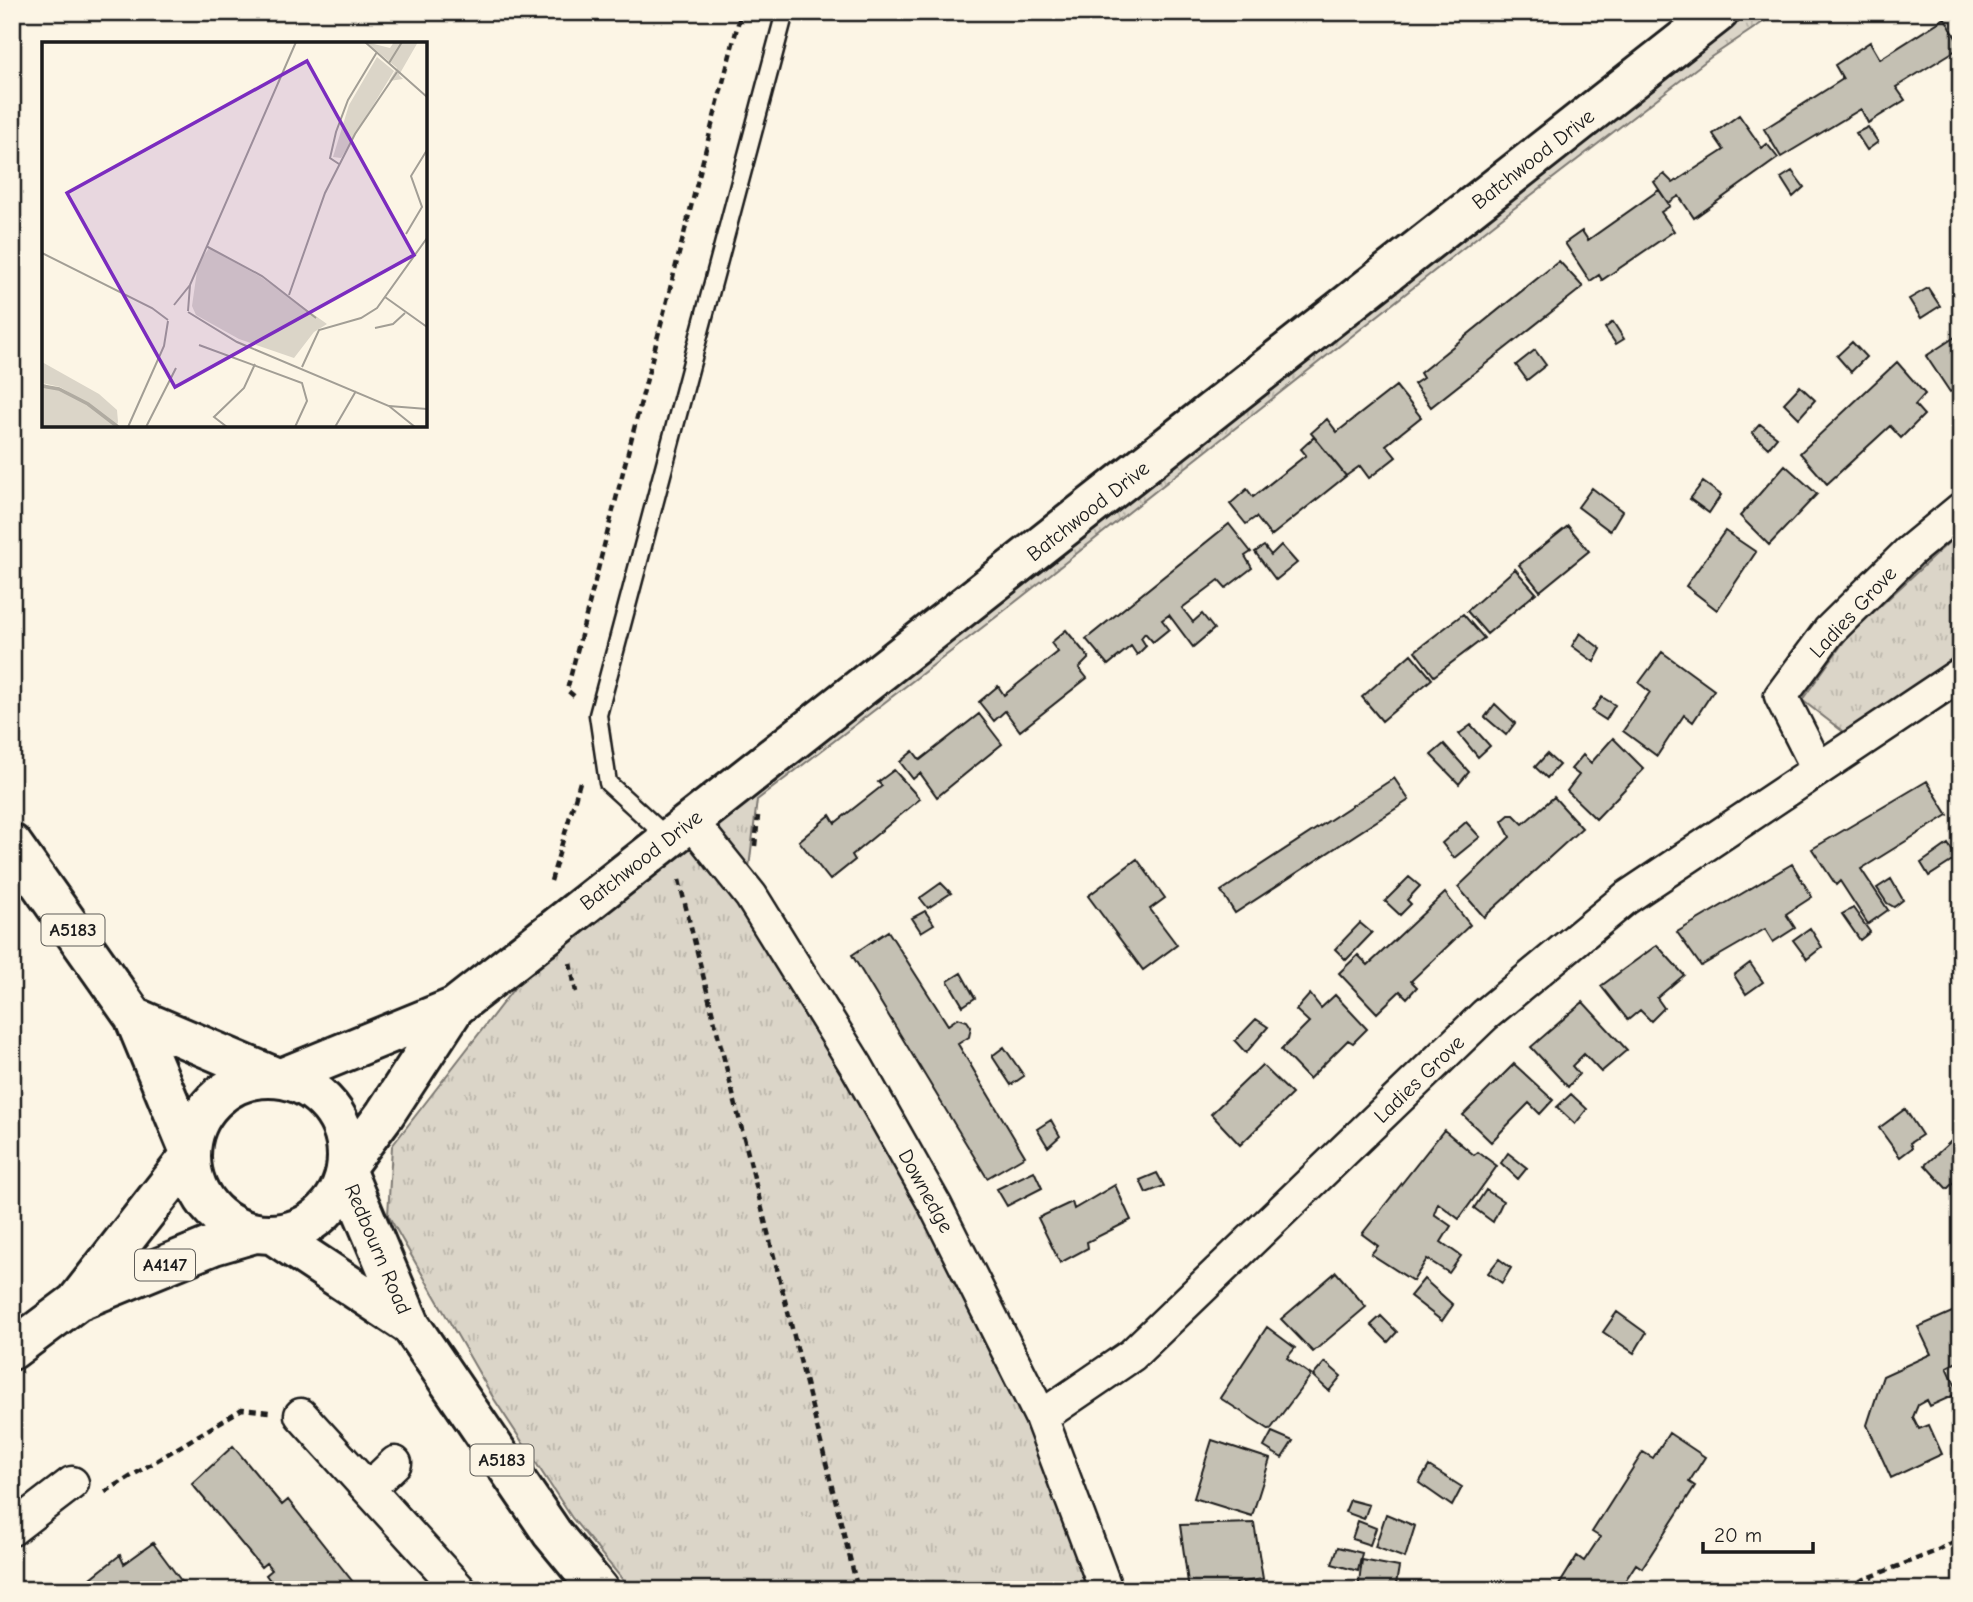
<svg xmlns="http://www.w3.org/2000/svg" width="1973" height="1602" font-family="'Comic Neue',sans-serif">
	<defs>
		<pattern id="grass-tufts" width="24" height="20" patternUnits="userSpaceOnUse" patternTransform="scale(1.75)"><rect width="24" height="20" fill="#dbd5c8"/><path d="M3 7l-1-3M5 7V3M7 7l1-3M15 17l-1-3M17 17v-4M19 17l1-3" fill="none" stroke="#bbb6ab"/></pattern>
	</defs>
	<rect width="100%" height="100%" fill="#fcf5e5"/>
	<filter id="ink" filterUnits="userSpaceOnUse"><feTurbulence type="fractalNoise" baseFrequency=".0143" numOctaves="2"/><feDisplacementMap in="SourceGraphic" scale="14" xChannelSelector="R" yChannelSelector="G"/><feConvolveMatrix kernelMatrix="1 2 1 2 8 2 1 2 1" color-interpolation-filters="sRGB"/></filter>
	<g filter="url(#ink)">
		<path fill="url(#grass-tufts)" stroke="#7c7872" stroke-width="2" d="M1712,12H1778L1711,57L1495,223L1000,614L757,800L747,885L697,806Z
			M1961,531V667L1850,737L1802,700L1848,636Z
			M700,840L930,1206L1101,1590H631L572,1518L494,1399L388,1215L392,1146L580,903Z"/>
		<path fill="#c4c0b3" stroke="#1c1c1c" stroke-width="2" d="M1945,18L1961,47L1896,87L1905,100L1868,123L1861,109L1781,157L1764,129L1843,79L1835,65L1870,42L1880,59Z
			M1739,115L1762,148L1767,144L1778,158L1694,218L1679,196L1668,203L1654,182L1664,174L1673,183L1724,150L1713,134Z
			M1868,127L1878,142L1867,150L1856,133Z
			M1792,171L1804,187L1793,197L1781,178Z
			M1659,190L1670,206L1661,212L1674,231L1602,280L1599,275L1590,281L1565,243L1582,231L1588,240Z
			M1559,261L1583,287L1431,407L1414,384L1423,378L1420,373Z
			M1928,288L1940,306L1921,318L1909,299Z
			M1613,322L1624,339L1616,344L1605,328Z
			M1961,333V385L1950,392L1926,356Z
			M1852,342L1866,357L1851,372L1837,356Z
			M1535,350L1546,365L1527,380L1516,365Z
			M1897,362L1925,394L1915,405L1924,415L1901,438L1890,426L1827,484L1800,453Z
			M1396,386L1421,417L1386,445L1396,457L1369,478L1360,466L1346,476L1311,433L1327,419L1337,432Z
			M1800,386L1815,400L1799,418L1784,403Z
			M1760,424L1777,437L1768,448L1752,433Z
			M1314,437L1346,476L1271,536L1256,517L1246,524L1230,504L1247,489L1253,497L1306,455L1301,449Z
			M1785,465L1817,494L1769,545L1740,516Z
			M1703,482L1721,495L1709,513L1690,499Z
			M1592,488L1622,511L1610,531L1578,507Z
			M1229,524L1251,552L1245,556L1252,568L1226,588L1219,580L1182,608L1193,622L1202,614L1214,629L1193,647L1169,615L1162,620L1169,629L1153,642L1145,633L1141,638L1146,646L1137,655L1131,646L1108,665L1086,639Z
			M1568,526L1589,551L1540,591L1519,565Z
			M1725,531L1756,552L1717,610L1686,586Z
			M1281,545L1297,563L1276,580L1255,552L1264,546L1271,555Z
			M1515,569L1536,593L1487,634L1467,611Z
			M1463,614L1484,638L1434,676L1415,651Z
			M1066,630L1089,658L1079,668L1087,678L1020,731L1005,711L994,721L979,702L998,686L1004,695L1058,652L1051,643Z
			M1580,633L1601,649L1594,662L1572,646Z
			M1662,652L1714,690L1693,722L1684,715L1657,756L1623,731L1650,692L1639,683Z
			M1411,654L1432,679L1382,721L1362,697Z
			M1602,697L1615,705L1606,720L1592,711Z
			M1495,704L1515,723L1506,735L1485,717Z
			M979,714L1002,744L937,797L920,773L913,779L900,762L913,751L920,760Z
			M1471,725L1490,746L1478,757L1459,734Z
			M1613,738L1644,769L1596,819L1567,791L1579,775L1571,769L1583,755L1591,763Z
			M1444,744L1469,772L1459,784L1431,755Z
			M1547,754L1559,765L1547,778L1535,767Z
			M894,770L920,799L852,855L855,860L830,880L799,841L830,815L835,823L882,786L878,782Z
			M1394,778L1409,800L1235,913L1221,891Z
			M1927,781L1948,815L1861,869L1888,910L1868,924L1840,881L1836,885L1812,849Z
			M1554,797L1582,828L1484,917L1458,887L1510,837L1502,821L1509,815H1514L1523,824Z
			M1466,822L1480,837L1454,858L1442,843Z
			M1948,844L1957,858L1929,876L1921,863Z
			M1137,859L1165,898L1150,909L1177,945L1143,970L1088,896Z
			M1792,864L1812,897L1786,914L1795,928L1773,942L1765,929L1701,966L1677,932Z
			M1409,877L1420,886L1407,900L1411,904L1400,915L1385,901Z
			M1891,879L1903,900L1894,907L1887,903L1877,888Z
			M941,883L951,893L928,908L920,898Z
			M1445,893L1470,925L1411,981L1417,987L1407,998L1400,991L1377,1013L1339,973L1358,955L1368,965Z
			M1853,908L1870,932L1860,940L1842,914Z
			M925,911L934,924L921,932L912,918Z
			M1360,923L1372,933L1346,960L1335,949Z
			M1810,928L1822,947L1807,959L1793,940Z
			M888,931L948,1025L958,1018L967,1021L971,1027L969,1037L958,1044L1025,1156L987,1178L852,955Z
			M1657,945L1684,975L1657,998L1664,1008L1651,1021L1640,1010L1628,1020L1601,986Z
			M1750,963L1763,982L1746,994L1734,975Z
			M961,973L975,998L963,1006L948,981Z
			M1310,994L1321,1008L1335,995L1367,1029L1353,1043L1348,1040L1309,1079L1281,1050L1309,1022L1296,1010Z
			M1583,1002L1627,1050L1601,1072L1584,1054L1572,1066L1579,1074L1568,1087L1531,1047Z
			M1256,1019L1268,1027L1246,1053L1235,1041Z
			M1004,1047L1024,1076L1011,1085L992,1056Z
			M1514,1064L1553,1100L1540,1114L1529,1103L1491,1142L1463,1115Z
			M1262,1065L1292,1094L1240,1145L1211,1114Z
			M1571,1094L1587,1109L1575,1124L1557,1107Z
			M1905,1109L1922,1135L1910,1143L1912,1148L1900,1157L1879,1128Z
			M1051,1120L1060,1136L1048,1147L1037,1129Z
			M1444,1130L1474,1155L1478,1152L1497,1166L1459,1219L1438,1203L1434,1214L1451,1226L1441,1242L1461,1256L1449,1273L1427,1259L1413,1281L1371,1254L1378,1246L1362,1234Z
			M1961,1132V1175L1947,1189L1925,1165Z
			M1508,1153L1527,1168L1518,1179L1501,1163Z
			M1034,1171L1042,1188L1007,1206L997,1189Z
			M1157,1173L1164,1186L1146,1193L1140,1180Z
			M1115,1185L1131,1220L1087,1242L1088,1248L1060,1263L1038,1218L1072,1202L1074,1209Z
			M1486,1190L1503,1201L1493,1222L1474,1208Z
			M1499,1259L1511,1268L1502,1283L1488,1273Z
			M1336,1272L1366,1307L1313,1352L1281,1319Z
			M1424,1279L1453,1305L1442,1321L1410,1296Z
			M1961,1308V1360L1947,1367L1959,1393L1930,1406L1927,1400L1918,1405L1913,1417L1919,1429L1929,1425L1942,1454L1891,1478L1867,1425L1883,1376L1931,1354L1918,1327Z
			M1617,1312L1646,1333L1634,1353L1603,1332Z
			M1381,1316L1397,1332L1388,1342L1371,1325Z
			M1267,1327L1295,1348L1287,1358L1311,1375L1270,1430L1220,1398Z
			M1325,1362L1341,1376L1329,1391L1313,1376Z
			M1272,1432L1293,1441L1282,1458L1264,1447Z
			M1669,1433L1705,1457L1689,1482L1695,1486L1642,1568L1636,1564L1623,1584L1629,1587L1627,1590H1556L1577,1556L1584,1561L1600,1537L1592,1532L1643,1452L1653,1458Z
			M1212,1440L1270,1459L1252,1516L1194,1498Z
			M233,1446L282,1505L288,1500L357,1587L364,1583L369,1590H277L266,1575L272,1570L266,1563L261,1567L192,1484Z
			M1429,1466L1462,1487L1452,1506L1419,1483Z
			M1350,1500L1369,1505L1364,1519L1345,1512Z
			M1386,1514L1415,1526L1405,1558L1375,1547Z
			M1358,1521L1376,1528L1370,1545L1352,1539Z
			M1254,1523L1263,1579L1236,1583L1238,1590H1189L1180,1525Z
			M153,1543L185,1586L180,1590H86L90,1587L86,1582L120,1555L124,1564Z
			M1338,1547L1362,1553L1358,1571L1332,1564Z
			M1362,1560L1399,1567L1395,1590H1358Z"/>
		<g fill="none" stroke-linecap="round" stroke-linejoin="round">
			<g stroke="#1c1c1c" stroke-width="21">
				<path id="lane" d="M668,838L608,783L598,715L785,12"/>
			</g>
			<g stroke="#1c1c1c" stroke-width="37">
				<path id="street" d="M1817,767L1781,696L1829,631L1909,552L1961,509
					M691,821L751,896L857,1067L935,1205L1041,1417L1106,1590
					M301,1415L460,1590
					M1041,1417L1132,1355L1485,1015L1626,898L1961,674
					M369,1488L395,1463
					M12,1529L72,1483"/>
			</g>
			<g stroke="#1c1c1c" stroke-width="44">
				<path id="secondary" d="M281,1078L455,1007L1719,12
					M347,1165L385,1114L455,1007"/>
			</g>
			<g stroke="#1c1c1c" stroke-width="44">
				<path id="primary" d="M12,844L134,1017L190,1152
					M134,1017L275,1077
					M191 1156a78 78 0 1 1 156 0a78 78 0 1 1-156 0Z
					M346,1172L411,1326L552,1533L599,1590
					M272,1234L411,1326
					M80,1300L214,1245L255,1233
					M12,1350L76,1302L190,1156"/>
			</g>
			<path stroke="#1c1c1c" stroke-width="4.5" stroke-dasharray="7 5" stroke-linecap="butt" d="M574,696L567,690L741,12
				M755,846L758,816
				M679,880L858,1590
				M551,881L580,782
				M570,963L576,992
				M105,1492L242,1409L269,1412
				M1837,1590L1934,1552L1961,1538"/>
			<use href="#lane" stroke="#fcf5e5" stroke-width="16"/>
			<use href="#street" stroke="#fcf5e5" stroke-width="32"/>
			<use href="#secondary" stroke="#fcf5e5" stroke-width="38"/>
			<use href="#primary" stroke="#fcf5e5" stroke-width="38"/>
		</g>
	</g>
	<g text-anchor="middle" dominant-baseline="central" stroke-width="5" stroke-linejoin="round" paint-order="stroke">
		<g fill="#fcf5e5" stroke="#5f5d58" stroke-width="2">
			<rect x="41.5" y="914.5" width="63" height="31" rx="5"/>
			<rect x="135" y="1249.5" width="60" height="31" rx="5"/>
			<rect x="470.5" y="1444.5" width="63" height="31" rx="5"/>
		</g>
		<g font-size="19" font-weight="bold" fill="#1c1c1c">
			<text x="73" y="930">A5183</text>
			<text x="165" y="1265">A4147</text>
			<text x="502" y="1460">A5183</text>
		</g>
		<g font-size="21" fill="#1c1c1c" stroke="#fcf5e5">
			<text transform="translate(1533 159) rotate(-38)">Batchwood Drive</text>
			<text transform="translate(1088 511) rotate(-38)">Batchwood Drive</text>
			<text transform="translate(1853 612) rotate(-47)">Ladies Grove</text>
			<text transform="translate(641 860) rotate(-38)">Batchwood Drive</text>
			<text transform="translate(1419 1079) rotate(-44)">Ladies Grove</text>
			<text transform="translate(926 1191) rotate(61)">Downedge</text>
			<text transform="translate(378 1249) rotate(67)">Redbourn Road</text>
		</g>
	</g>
	<g transform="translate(42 42)">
		<rect width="385" height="385" fill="#fcf5e5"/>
		<path d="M324,0L348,6L352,0H376L357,33L361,37L347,39L355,26ZM335,15L352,29L299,116L291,115L307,63ZM167,206L219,235L285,282L272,290L252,316L197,297L154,273L150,264L156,222Z" fill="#dbd5c8"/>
		<path d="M0,320L57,352L75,368L76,380L18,345L0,341Z" fill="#dbd5c8"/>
		<path d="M0,341L48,361L76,380L74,385H0Z" fill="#dbd5c8"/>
		<path fill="none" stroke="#b0aba1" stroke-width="3.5" d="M0,344L17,347L46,362L76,385"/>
		<path fill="none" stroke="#a29e95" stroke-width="2" d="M323,0L385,55M347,21L360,0M297,122L288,116L294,90L306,58L335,10M364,192L380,165L369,134L385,108M164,204L220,234L274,276M0,211L110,266L126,278M247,253L283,151L313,92L355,30M343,255L385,285M132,263L148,243L254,0M146,269L148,243M146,270L195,300L347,364L373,385M333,286L351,282L363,271M157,303L260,341L265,359L253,385M260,325L277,288L319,276L335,266L385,196M347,364L385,367M86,385L122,304L126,279M104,385L134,326M185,385L172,375L202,346L213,322M293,385L314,349"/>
		<path fill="#7b2cbf" fill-opacity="0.15" stroke="#7b2cbf" stroke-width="3.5" d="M265,19L372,213L133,345L25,151Z"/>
		<rect width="385" height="385" fill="none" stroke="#1c1c1c" stroke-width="3.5"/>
	</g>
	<rect width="1973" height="1602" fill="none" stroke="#fcf5e5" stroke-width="42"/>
	<rect x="21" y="21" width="1931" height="1560" fill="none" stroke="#1c1c1c" stroke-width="2.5" filter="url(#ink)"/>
	<path d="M1703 1542v10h110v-10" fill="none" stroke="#1c1c1c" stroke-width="3.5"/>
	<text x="1714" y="1542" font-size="21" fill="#1c1c1c" stroke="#fcf5e5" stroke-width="5" paint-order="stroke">20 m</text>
</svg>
